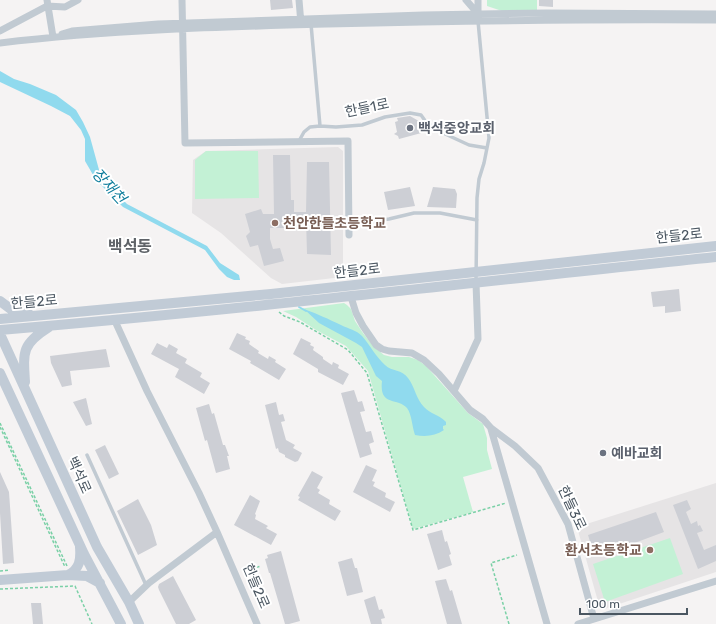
<svg xmlns="http://www.w3.org/2000/svg" width="716" height="624" font-family="Rubik,'Noto Sans KR',sans-serif">
	<rect width="100%" height="100%" fill="#f5f3f3"/>
	<path fill="#e6e4e5" d="M338,147L343,151V277L282,284L271,278L221,233L192,213L193,160L206,151Z
		M716,483V572L604,609L599,605L577,527Z"/>
	<path fill="#c3f1d5" d="M487,0H537V11L505,12L487,6Z
		M206,151H258L259,198L195,199V160Z
		M344,303L347,305L351,309L355,321L363,333L374,347L384,355L392,357H409L418,360L426,366L468,413L483,424L487,438V450L492,469L463,477L473,512L413,529L368,371L346,346L316,330L296,317L283,311Z
		M670,538L683,574L605,602L593,564Z"/>
	<path fill="#90daee" d="M0,71L14,79L30,84L56,95L76,110L83,122L90,137L101,177L127,204L207,246L220,263L239,275L240,280H234L227,277L219,269L205,250L123,207L96,180L85,161V139L81,130L70,116L51,106L0,82Z
		M304,309C318,314 328,319 341,325C349,329 356,330 362,336C370,345 376,357 385,365C392,372 402,369 408,378C415,387 416,399 424,407C430,414 440,415 446,422V425L443,426V429L444,430C435,436 426,437 415,435C412,427 412,415 407,408C397,397 379,407 382,381L376,376L362,347L356,343L319,323Z"/>
	<g fill="none" stroke-linecap="round" stroke-linejoin="round">
		<path stroke="#90daee" stroke-width="2" d="M299,307L306,311"/>
	</g>
	<path fill="#cdcfd5" d="M270,0H292L293,8L271,10Z
		M539,0H553V7L539,6Z
		M410,116L417,120H421L425,132L399,139L398,136L394,134L397,132L395,122L398,121L397,118Z
		M273,155H290L291,200H294V212H306L307,162H329L331,255L307,254L306,218H294L295,228H270V239L273,249L280,248L284,261L264,266L258,245L250,247L246,236L250,232L245,214L261,209L263,214H274Z
		M410,187L415,206L388,210L384,192Z
		M433,187L455,189L457,194L456,208L427,207Z
		M679,289L681,311L665,313V306L653,307L651,292Z
		M237,333L246,337L245,339L250,341L249,344L259,351L258,353L268,359L269,356L276,360L275,362L286,369L279,380L250,363L251,361L229,349Z
		M301,338L311,343L310,345L314,347L313,350L323,357V359L332,365L333,362L339,365L338,368L349,374L343,385L318,372V369L293,354Z
		M157,343L167,348L169,344L178,349L176,353L187,359L185,363L202,373L200,377L210,383L204,394L175,377L179,369L151,354Z
		M106,349L110,367L70,371L72,385L62,387L51,363L50,356Z
		M354,390L358,402L362,401L365,411L360,412L366,432L371,431L374,442L369,444L372,454L360,458L341,393Z
		M86,398L92,424L86,426L73,402Z
		M276,402L279,415L283,414L285,421L281,422L286,440L295,445L293,448L302,453L298,461L295,462L285,457V455L279,452L278,448L276,449L265,405Z
		M209,404L212,414L214,413L223,445H225L229,456H227L230,469L216,473L207,440L205,441L196,408Z
		M105,445L119,474L109,479L95,450Z
		M366,465L377,470L372,481L375,482L373,486L386,493L385,497L395,502L390,512L353,492Z
		M312,471L323,477L317,488L320,490L318,493L330,500L329,504L341,511L335,521L298,500L300,497L298,496Z
		M0,472L9,492L14,563L3,564L0,513Z
		M250,495L260,501L255,514L256,515L255,519L268,526L266,528L277,534L271,545L234,525Z
		M138,499L151,525L157,545L138,555L117,511Z
		M687,500L691,509L686,512L691,524L697,521L698,526L700,525L703,531L697,533L704,550L716,545V561L698,569L673,505Z
		M656,512L664,532L621,548L594,555L588,535Z
		M442,530L445,542L447,541L451,554L449,555L452,565L438,570L427,534Z
		M281,551L300,621L289,624H285L270,573H269L265,559L268,558L267,555Z
		M352,558L355,568H357L363,592L347,596L338,562Z
		M173,576L196,620L189,624H176L159,590L158,587L159,584Z
		M446,579L450,591L452,590L462,624H447L435,581Z
		M375,596L379,610L382,609L385,618L381,619L382,624H371L364,600Z
		M31,603H41L43,624H33Z"/>
	<g fill="none" stroke-linecap="round" stroke-linejoin="round">
		<path stroke="#7ad0a6" stroke-width="1.5" stroke-dasharray="3 2" stroke-linecap="butt" d="M279,312L284,316L300,322L348,350L367,373L413,530L506,503
			M0,423L67,566
			M0,427L65,567
			M0,571L10,570
			M242,571L261,566
			M0,589L75,586L92,624
			M509,624L491,563L517,555"/>
		<path stroke="#c1cad2" stroke-width="3.5" d="M311,24L320,126L336,127L362,125L385,117L410,113L421,115L426,122L443,133L469,145L487,148
			M299,141L304,132L310,127L320,126
			M358,223L389,219L414,213H440L477,220
			M476,282L477,198L479,179L484,163L489,138L478,21
			M87,455L146,585"/>
		<path stroke="#c1cad2" stroke-width="7" d="M47,0L53,37
			M182,0L185,143L348,141L349,235
			M299,0L301,24
			M466,0L479,15
			M478,20V0
			M0,31L47,6L65,7L78,0
			M62,34L72,31L158,24L423,15L546,13L716,14
			M0,43C108,30 218,27 327,24C457,21 586,19 716,20
			M351,297L356,313L363,326L376,345L382,349L389,351L412,353L424,360L439,374L470,410L483,419L491,428L515,446L538,468L568,524L594,619
			M115,321L147,391L199,493L217,532L257,624
			M454,391L478,339L476,283
			M491,429L547,624
			M129,602L149,583L217,532
			M578,624L716,581"/>
		<path stroke="#c1cbd6" stroke-width="10" d="M0,301L12,310L29,314
			M0,319L271,294L716,246
			M0,330C239,310 477,282 716,257
			M0,334L97,547L129,602L139,624
			M0,373L84,554L121,624
			M25,382C23,351 22,344 49,327
			M68,575C80,569 81,559 80,547
			M0,580L68,575L87,576L100,583"/>
	</g>
	<g fill="#6b7280" stroke="#fff" stroke-width="1.5">
		<circle cx="410" cy="128" r="4"/>
		<circle cx="603" cy="453" r="4"/>
	</g>
	<g fill="#8d6e63" stroke="#fff" stroke-width="1.5">
		<circle cx="275" cy="223" r="4"/>
		<circle cx="650" cy="550" r="4"/>
	</g>
	<g text-anchor="middle" dominant-baseline="central" stroke-width="4" stroke-linejoin="round" paint-order="stroke">
		<g font-size="14" fill="#4a5661" stroke="#fff">
			<text transform="translate(367 108) rotate(-12)">한들1로</text>
			<text transform="translate(679 236) rotate(-6)">한들2로</text>
			<text transform="translate(357 271) rotate(-6)">한들2로</text>
			<text transform="translate(34 302) rotate(-5)">한들2로</text>
			<text transform="translate(79 475) rotate(66)">백석로</text>
			<text transform="translate(572 508) rotate(65)">한들3로</text>
			<text transform="translate(256 586) rotate(67)">한들2로</text>
		</g>
		<g font-size="14" font-weight="bold" fill="#5b616d" stroke="#fff" text-anchor="start">
			<text x="418" y="128">백석중앙교회</text>
			<text x="611" y="453">예바교회</text>
		</g>
		<g font-size="14" font-weight="bold" fill="#785e54" stroke="#fff" text-anchor="start">
			<text x="283" y="223">천안한들초등학교</text>
			<text x="642" y="550" text-anchor="end">환서초등학교</text>
		</g>
		<g font-size="15" font-style="italic" fill="#0c7c9b" stroke="#fff">
			<text transform="translate(109 186) rotate(47)">장재천</text>
		</g>
		<g font-size="16" font-weight="bold" fill="#5f6368" stroke="#fff">
			<text x="130" y="246">백석동</text>
		</g>
	</g>
	<path d="M580 608v6h107v-6" fill="none" stroke="#4a5661" stroke-width="2"/>
	<text x="586" y="608" font-size="12" fill="#4a5661" stroke="#ffffff" stroke-width="3" paint-order="stroke">100 m</text>
</svg>
